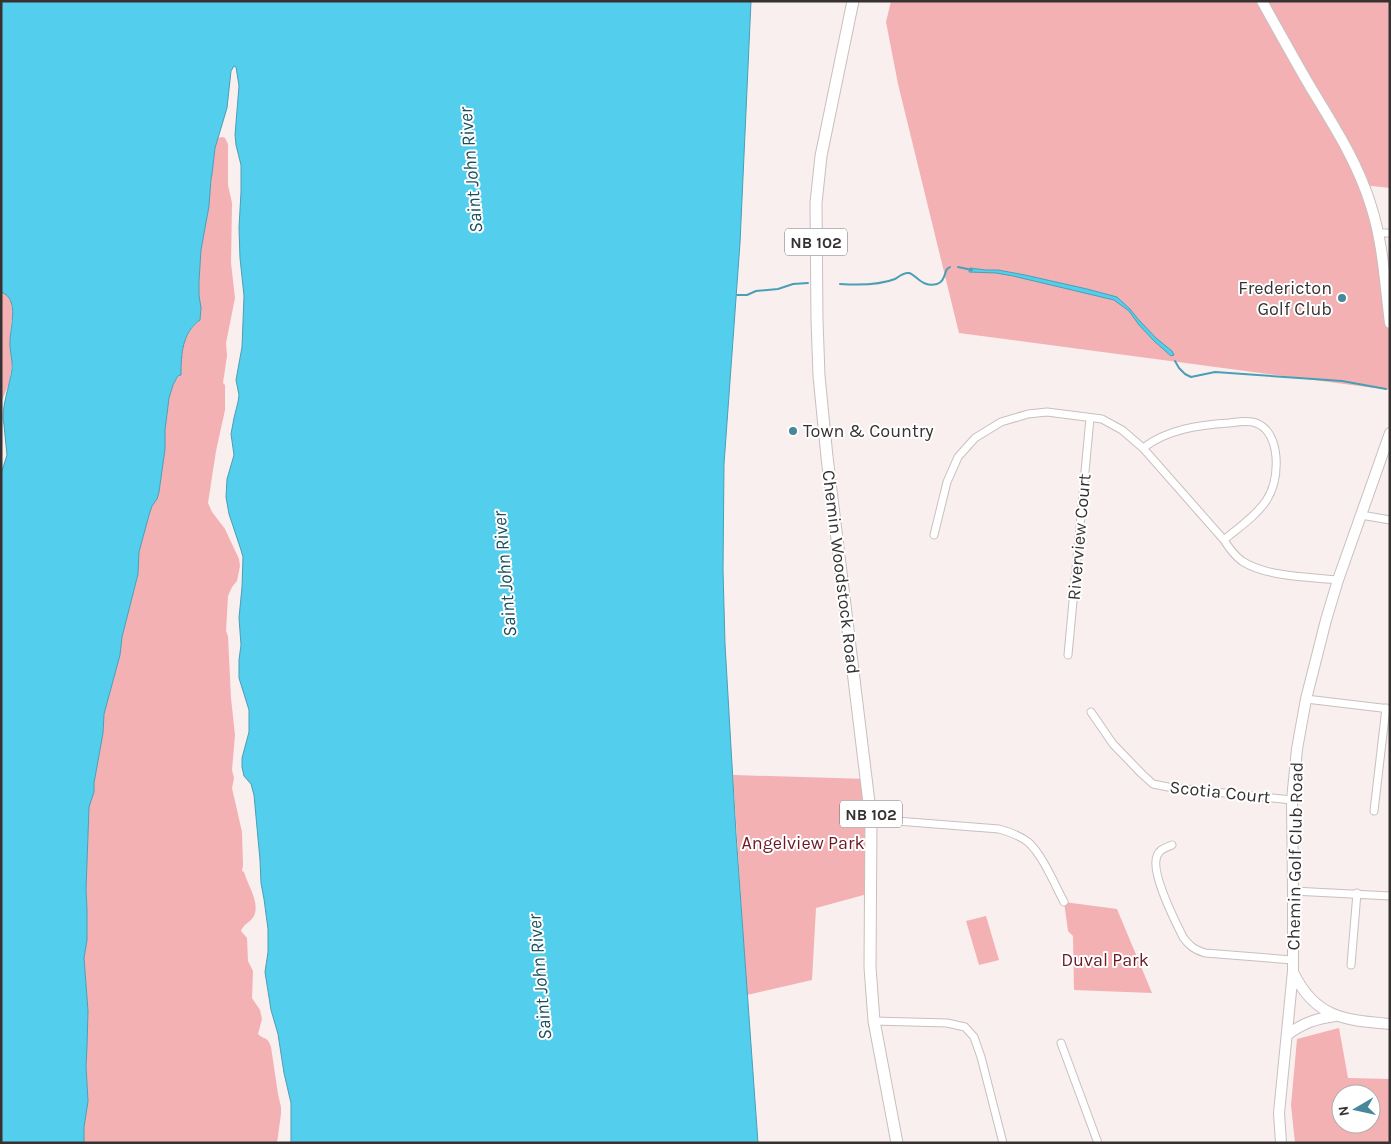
<svg xmlns="http://www.w3.org/2000/svg" width="1391" height="1144" font-family="Karla,sans-serif">
	<rect width="100%" height="100%" fill="#f9efef"/>
	<path fill="#f3b1b3" fill-rule="evenodd" d="M891,1H1390V188L1363,185L1371,206L1390,323V390L959,333L898,84L886,22Z
		M222,137L225,138L228,144V185L232,203L231,263L235,298L226,343L227,356L223,383L225,385V410L216,451L208,503L212,512L225,529L239,559L240,566L237,581L232,587L228,596L226,631L228,636L231,698L235,735L232,770L234,778L232,788L242,832L243,865L242,871L244,872C248,886 260,902 254,916C250,923 243,924 241,931L247,938L248,961L253,971L252,998L260,1010L262,1019L258,1034C265,1041 267,1035 271,1047L278,1094L281,1107V1114L277,1143H84V1127L88,1101L86,1066L87,1047L88,1011L84,958L87,940V909L86,890L89,807L94,792V783L103,733L104,714L120,655L122,637L138,574L139,552L149,515L152,506L157,499L159,492L165,449V430L169,398L173,385L179,376L181,375C180,353 183,334 200,320L201,308L199,295V281L201,250L209,206L211,179L212,173L215,148L218,138Z
		M1,292L7,294L11,302L13,316L11,323L10,345L12,363L11,371L9,383L1,403Z
		M733,775L867,779L871,893L816,908L812,980L747,995Z
		M1064,902L1117,909L1152,993L1074,990L1073,936L1068,931Z
		M986,916L999,960L979,965L966,921Z
		M1339,1028L1348,1078L1390,1079V1143H1295L1291,1105L1297,1039ZM1341,1094H1371V1124H1341Z"/>
	<path fill="#53ceed" stroke="#4a9fb5" d="M1,1H751L740,243L724,464L723,570L725,644L736,834L758,1143H291V1103L284,1073L278,1034L271,1010L265,972L268,952V929L264,899L261,883L260,860L254,795L251,784L244,776L242,767V758L249,732V710L239,678V660L241,645L239,618L242,587L243,557L241,550L229,514L226,497L227,479L234,455L231,434L234,418L238,402L239,395L236,380L242,347L244,296L240,258L239,228L241,192V165L236,145L235,135L239,86L236,67L234,66L231,71L227,108L215,148L212,174L211,179L209,206L201,250L199,281V295L201,308L200,320C182,333 181,354 181,375L178,376L173,385L169,398L165,430V449L159,492L157,499L152,506L149,515L139,552L138,574L122,637L120,655L104,714L103,733L94,783V792L89,807L86,890L87,909V940L84,958L88,1011L87,1047L86,1066L88,1101L84,1127V1143H1V474L7,455L4,425C0,410 10,385 12,369C13,361 10,353 10,345C9,329 21,299 1,292Z
		M970,268L986,270H998L1025,275L1087,289L1117,297L1130,309L1138,319L1156,338L1172,351L1174,355L1171,356L1154,341L1139,325L1129,311L1114,300L1013,276L996,273L969,272Z"/>
	<g fill="none" stroke-linecap="round" stroke-linejoin="round">
		<path stroke="#4a9fb5" stroke-width="2" d="M958,267L972,270
			M840,284C856,285 880,285 895,279C899,277 903,272 909,273C917,275 922,288 937,284C944,282 944,275 947,269L950,267
			M737,295H747L756,291L778,289L793,284L808,283
			M1175,361L1179,368L1185,374L1191,377L1215,372L1342,381L1386,389"/>
		<g stroke="#c9bfbf" stroke-width="9">
			<path id="street" d="M1378,233H1390
				M1143,448C1168,429 1199,425 1229,423C1238,422 1248,420 1256,423C1270,428 1275,444 1276,457C1277,472 1274,489 1266,501C1255,517 1238,528 1224,540
				M1361,515L1390,520
				M934,535L947,482L958,457L975,438L1001,422L1028,414L1047,412L1102,419L1122,430L1143,448L1224,540C1229,548 1235,556 1242,561C1266,577 1310,577 1338,580
				M1068,655L1090,418
				M1306,699L1390,709
				M1091,712L1113,744L1142,774L1153,784L1168,787L1292,800
				M1374,811L1386,708
				M871,819L999,829C1010,832 1019,835 1028,842C1042,854 1055,885 1064,902
				M1172,845C1166,848 1159,849 1157,856C1150,872 1175,921 1183,937C1189,946 1195,950 1205,953L1293,960
				M1293,891L1390,896
				M1351,965L1357,893
				M874,1021L947,1023L965,1027L974,1037L981,1057L1003,1143
				M1061,1043L1098,1143"/>
		</g>
		<g stroke="#c9bfbf" stroke-width="12">
			<path id="secondary" d="M1262,1C1278,30 1294,59 1311,88C1334,126 1358,163 1371,206C1383,243 1385,284 1390,323
				M1293,972C1315,1018 1344,1020 1390,1024
				M1287,1035C1303,1023 1315,1019 1335,1016
				M1281,1143L1279,1113L1293,971V891L1292,800L1297,749L1306,699L1326,620L1338,580L1390,433"/>
		</g>
		<g stroke="#c9bfbf" stroke-width="13">
			<path id="primary" d="M853,1L821,156L816,203L817,320L819,376L827,457L871,819L870,967L874,1021L897,1143"/>
		</g>
		<use href="#street" stroke="#fff" stroke-width="7"/>
		<use href="#secondary" stroke="#fff" stroke-width="10"/>
		<use href="#primary" stroke="#fff" stroke-width="11"/>
	</g>
	<g fill="#468799" stroke="#fff" stroke-width="2">
		<circle cx="1342" cy="298" r="5"/>
		<circle cx="793" cy="431" r="5"/>
	</g>
	<g text-anchor="middle" dominant-baseline="central" stroke-width="4" stroke-linejoin="round" paint-order="stroke">
		<g fill="#fff" stroke="#727070" stroke-width="1">
			<rect x="785" y="228.5" width="62" height="27" rx="4"/>
			<rect x="840" y="800.5" width="62" height="27" rx="4"/>
		</g>
		<g font-size="16" font-weight="bold" fill="#363232">
			<text x="816" y="242">NB 102</text>
			<text x="871" y="814">NB 102</text>
		</g>
		<g font-size="18" fill="#363232" stroke="#fff" text-anchor="end">
			<text x="1332" y="288">Fredericton<tspan x="1332" dy="21">Golf Club</tspan></text>
			<text x="803" y="431" text-anchor="start">Town &amp; Country</text>
		</g>
		<g font-size="18" fill="#363232" stroke="#fff">
			<text transform="translate(1079 537) rotate(-85)">Riverview Court</text>
			<text transform="translate(841 572) rotate(83)">Chemin Woodstock Road</text>
			<text transform="translate(1220 792) rotate(6)">Scotia Court</text>
			<text transform="translate(1295 856) rotate(-89)">Chemin Golf Club Road</text>
		</g>
		<g font-size="18" fill="#6c1825" stroke="#fff">
			<text x="803" y="843">Angelview Park</text>
			<text x="1105" y="960">Duval Park</text>
		</g>
		<g font-size="19" font-style="italic" fill="#1b4f5c" stroke="#fff">
			<text transform="translate(471 170) rotate(-95)">Saint John River</text>
			<text transform="translate(505 574) rotate(-95)">Saint John River</text>
			<text transform="translate(540 977) rotate(-95)">Saint John River</text>
		</g>
	</g>
	<rect width="1391" height="1144" fill="none" stroke="#363232" stroke-width="5"/>
	<g transform="translate(1356 1109) rotate(261)"><circle r="24" fill="#ffffff" stroke="#afadad"/>
	<path d="M0-4L9 19L0 12L-9 19Z" fill="#468799"/>
	<text y="-8" font-size="14" font-weight="bold" text-anchor="middle" fill="#363232">N</text>
	</g>
</svg>
